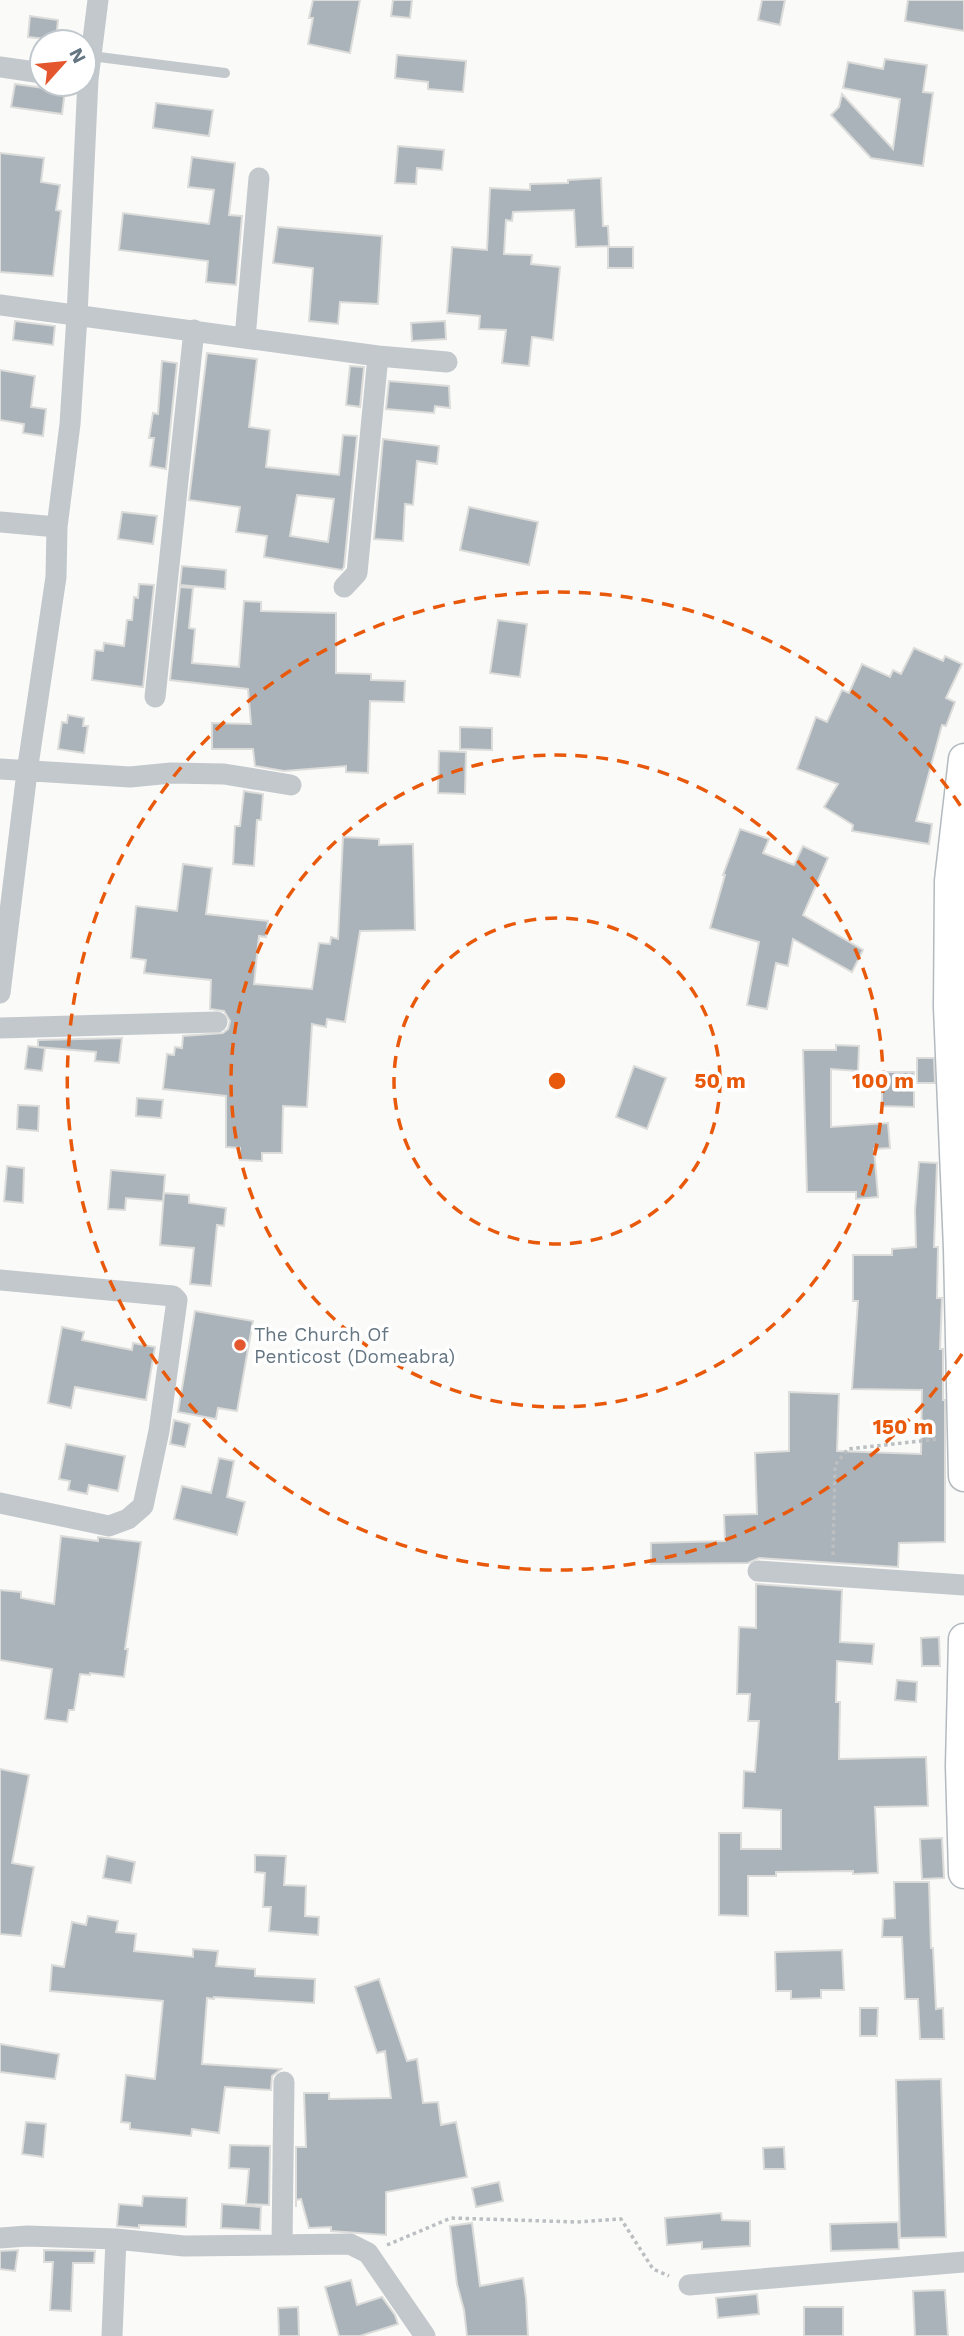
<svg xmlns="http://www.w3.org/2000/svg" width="964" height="2336" font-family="'Work Sans',sans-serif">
	<rect width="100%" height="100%" fill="#fafaf8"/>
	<path fill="#aab3b9" stroke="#dcdcda" stroke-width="2" fill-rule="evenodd" d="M313,0H360L350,53L308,44L313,18H309Z
		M393,0H412L410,18L391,16Z
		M762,0H785L780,25L758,20Z
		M908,0H964V31L905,21Z
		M30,16L58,20L56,40L28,37Z
		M397,55L466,61L463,92L428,89V82L395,78Z
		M885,59L927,65L923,92L933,93L923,166L871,158L831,115L839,107L842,94L893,149L900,99L843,88L848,62L883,69Z
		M15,84L65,91L62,114L11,107Z
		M156,103L213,110L209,136L153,128Z
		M398,146L444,150L442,170L417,168L416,184L395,183Z
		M0,153L44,158L41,182L60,185L56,210L61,211L53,276L0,272Z
		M192,157L235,163L229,215L242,216L236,285L206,282L208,261L119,250L123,213L209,224L214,190L188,187Z
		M601,178L603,226H608L609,246L576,247L574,210L513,212L512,221L506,220L504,254L532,255L531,264L560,267L553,340L532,337L529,366L502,363L506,330L479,329L480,316L447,313L452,247L487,250L490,188L530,190V184L568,183V180Z
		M278,227L382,236L378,304L340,302L338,324L309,321L313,268L273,263Z
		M608,247H633V268H608Z
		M15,321L55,326L53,345L13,340Z
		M445,321L446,339L412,341L411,323Z
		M207,353L257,359L249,427L270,430L266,467L339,475L343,435L357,436L344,567L342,570L264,557L267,536L236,532L240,507L189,500ZM297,495L334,499L328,542L290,536Z
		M162,361L177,363L166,469L150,466L154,438H149L153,413L158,414Z
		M350,366L364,367L360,407L346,405Z
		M0,370L35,376L31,407L46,409L43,436L23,433L24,424L0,420Z
		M389,381L449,386L450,408L435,406L434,413L386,409Z
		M383,439L439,446L437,464L417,461L413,505L405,504L403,541L374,539Z
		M469,507L538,522L529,565L460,550Z
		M122,512L157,516L153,544L118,539Z
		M182,566L226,570L225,589L180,585Z
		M139,584L154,585L143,687L92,680L95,650L103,651L104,643L124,646L127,620H132L134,597L138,598Z
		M180,587L193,588L189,628L195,629L192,663L239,667L244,601L261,602V611L336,613V673L371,674V680L405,681L404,702L370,701L368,773L346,772V766L284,771L255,766L253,749H212V723L251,724L248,689L170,680Z
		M498,620L527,624L520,677L490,673Z
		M914,648L943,661L945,656L962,664L946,698L955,702L946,726L942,725L916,821L932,824L929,844L852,831L853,825L824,807L838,784L797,769L816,717L827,722L842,690L849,693L862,664L890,677L893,670L901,674Z
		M68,715L84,718L83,726H88L84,753L58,749L62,722L67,723Z
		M460,727L492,728V750L460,749Z
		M439,751L466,752L465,794L438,793Z
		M244,791L263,794L261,820H257L254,866L233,864L235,826H240Z
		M740,829L769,839L763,853L794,865L803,846L828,858L803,915L863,950L852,972L793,939L788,966L776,963L767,1009L747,1005L759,942L710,928L725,875H723Z
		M343,837L379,839V845L413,844L415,930L360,931L345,1022L327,1019L326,1027L312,1024L307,1107L283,1106L282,1153H262V1161L240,1160V1148L226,1147V1096L163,1089L167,1054L174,1055L175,1047L182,1048L183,1036L223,1033L228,1029L230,1021L224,1011L210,1009L211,980L144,973L146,960L131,958L136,906L177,911L183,864L212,868L206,914L268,921L266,937L259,936L254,984L312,989L319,943L330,944L331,937L338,939Z
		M122,1038L119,1063L95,1061L96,1052L38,1047V1040Z
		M836,1045L859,1046L858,1071L831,1069V1127L888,1123L890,1148L874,1149L878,1197L856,1199V1192H807L803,1050H836Z
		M28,1046L45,1048L42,1071L25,1069Z
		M917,1058H934L935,1083H917Z
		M634,1066L666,1078L647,1129L616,1117Z
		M882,1072H914V1107L882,1106Z
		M137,1098L163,1100L161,1118L136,1116Z
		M18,1105L39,1106L38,1131L17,1129Z
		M919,1162L937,1163L934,1247H938L937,1298H942L940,1349H943V1400H945V1542L899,1543L898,1567L759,1558L748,1563L651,1564V1543L725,1541L724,1515L757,1514L755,1453L789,1451V1392L839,1394L837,1451L921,1454L922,1390L852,1389L858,1301H853V1255H892V1249L916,1247L915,1210Z
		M7,1166L24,1168L23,1203L4,1201Z
		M111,1170L165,1175L163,1201L126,1198L125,1210L108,1209Z
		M164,1193L189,1195V1203L226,1208L224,1226L217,1225L211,1286L190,1284L194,1248L160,1245Z
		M195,1311L253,1321L237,1411L218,1408L216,1419L178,1412Z
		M62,1327L84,1332L82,1340L132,1350L133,1343L155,1347L146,1400L75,1387L71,1408L48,1403Z
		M174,1420L190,1424L185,1447L170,1444Z
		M66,1444L125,1456L118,1491L89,1485L87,1494L68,1490L70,1481L59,1479Z
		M219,1458L234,1461L227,1497L245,1502L237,1535L174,1519L182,1486L211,1493Z
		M61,1536L98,1541V1537L141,1542L125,1649H128L124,1677L90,1673V1675L80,1674L74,1710H69L67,1722L45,1719L52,1669L0,1660V1590L21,1592V1598L54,1604Z
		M756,1584L842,1590L840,1642L874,1644L872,1664L837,1661L836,1702H840L839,1759L926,1757L928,1806L875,1807L878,1873L853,1874V1871L776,1872V1876H748V1916L719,1915V1833H741V1849H781V1810L743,1808L744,1771L755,1772L759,1721H748L750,1694H737L739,1627L756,1628Z
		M939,1637L940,1666H922L921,1638Z
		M897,1680L917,1682L916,1702L895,1700Z
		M0,1769L29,1775L12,1863L34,1867L21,1936L0,1934Z
		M942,1838L944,1878L922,1879L920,1839Z
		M255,1855L286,1856L284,1885L306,1886L305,1916L319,1917L318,1935L269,1931L271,1907H263L265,1873L255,1872Z
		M107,1856L135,1862L131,1883L103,1878Z
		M894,1882H929L931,1948H933L936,2009L943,2008L944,2039H920L918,1999H905L902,1937H882L883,1919L895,1918Z
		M88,1916L118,1921L116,1932L136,1934L134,1951L193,1957V1949L218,1951L216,1966L255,1969V1976L315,1979L314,2003L214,1997V1999L207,1998L202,2064L281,2069L272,2076L271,2090L225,2087L219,2133L192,2129L191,2136L130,2129V2123L121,2122L126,2075L155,2079L163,2001L50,1991L52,1965L64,1967L72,1922L86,1925Z
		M842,1950L844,1990H821V1998L791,1999V1991H776L775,1952Z
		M379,1979L407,2061L417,2059L423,2103L438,2102L441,2125L456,2122L467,2177L386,2192V2235L331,2231V2227L309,2228L301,2199L296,2200V2207V2147H306L304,2093H329V2099L391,2098L385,2051L377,2053L355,1987Z
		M860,2008H878L877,2036H860Z
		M0,2044L59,2054L55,2079L0,2072Z
		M941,2079L946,2237L900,2238L896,2080Z
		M26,2122L46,2124L43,2157L22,2154Z
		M230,2145L270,2146L269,2205L246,2204L249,2169L229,2168Z
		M784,2147L785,2169H764L763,2148Z
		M499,2182L503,2201L476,2207L472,2188Z
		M143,2196L187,2198L186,2227L139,2225V2228L117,2226L119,2204L142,2206Z
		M222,2204L261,2207L260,2230L221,2228Z
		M721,2213L722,2220L750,2221V2246L702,2249V2242L667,2245L665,2218Z
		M898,2222L899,2249L831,2251L830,2224Z
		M472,2223L480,2286L523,2278L526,2298L528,2336H467L464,2310L457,2284L450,2226Z
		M18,2250L15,2271L0,2269V2251Z
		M44,2250L95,2251L94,2263H73L71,2311L50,2310L53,2262H44Z
		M351,2280L357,2305L382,2297L395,2315L398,2324L360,2336H339L325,2287Z
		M945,2290L948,2336H915L913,2291Z
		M757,2294L759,2314L718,2318L716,2298Z
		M298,2307L299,2336H279L278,2308Z
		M804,2307H843V2336H804Z"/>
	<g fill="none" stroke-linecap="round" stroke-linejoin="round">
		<g stroke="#b3babf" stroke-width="33">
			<path id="secondary" d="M964,759L950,881L949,1007L959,1249L964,1476
				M964,1639L961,1766L964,1873"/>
		</g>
		<path stroke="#bbbfc2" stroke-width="3.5" stroke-dasharray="3.5 3.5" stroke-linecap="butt" d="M833,1555L835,1465L848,1449L939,1439
			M387,2245L451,2218L577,2222L621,2219L653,2269L669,2276"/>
		<path stroke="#c3c8cc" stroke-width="10" d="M91,56L225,73"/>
		<path stroke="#c3c8cc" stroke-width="21" d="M0,67L42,73
			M0,305L378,356L447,362
			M245,338L259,178
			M0,522L57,527
			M344,587L357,573L378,356
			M155,697L194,330
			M0,769L130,777L171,773L224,774L291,785
			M0,993L27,772L56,577L57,527L70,424L77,316L88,79L98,0
			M0,1028L217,1022
			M0,1280L173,1296L177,1300L159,1431L143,1506L128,1519L109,1526L0,1503
			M758,1571L964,1585
			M0,2238L27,2236L116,2239
			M282,2245L284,2082
			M689,2285L964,2262
			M112,2336L116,2239L184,2246L350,2244L368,2253L425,2336"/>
		<use href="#secondary" stroke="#fff" stroke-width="30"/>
	</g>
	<g fill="none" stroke="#e8590c" stroke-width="3.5" stroke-dasharray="12 9">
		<circle cx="557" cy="1081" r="163"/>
		<circle cx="557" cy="1081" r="326"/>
		<path d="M962 1354A489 489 0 1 1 962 808"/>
	</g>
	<circle fill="#e4572e" stroke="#fff" stroke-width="2.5" cx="240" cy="1345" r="7"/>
	<g text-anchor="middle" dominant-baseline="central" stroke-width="7" stroke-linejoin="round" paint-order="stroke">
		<g font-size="19" fill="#657683" stroke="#fff" text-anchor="start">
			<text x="254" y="1334">The Church Of<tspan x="254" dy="22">Penticost (Domeabra)</tspan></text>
		</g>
	</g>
	<circle cx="557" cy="1081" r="10" fill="#e8590c" stroke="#fff" stroke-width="3.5"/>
	<g font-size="21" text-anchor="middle" font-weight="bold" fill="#e8590c" stroke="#fff" stroke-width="7" stroke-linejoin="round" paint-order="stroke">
		<text x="720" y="1088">50 m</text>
		<text x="883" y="1088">100 m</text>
		<text x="903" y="1434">150 m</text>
	</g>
	<g transform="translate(63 63) rotate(63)"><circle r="33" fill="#ffffff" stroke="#c1c8cd" stroke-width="2"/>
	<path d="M0-5L12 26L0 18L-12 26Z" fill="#e4572e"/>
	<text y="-10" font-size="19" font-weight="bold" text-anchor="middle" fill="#657683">N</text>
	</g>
</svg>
